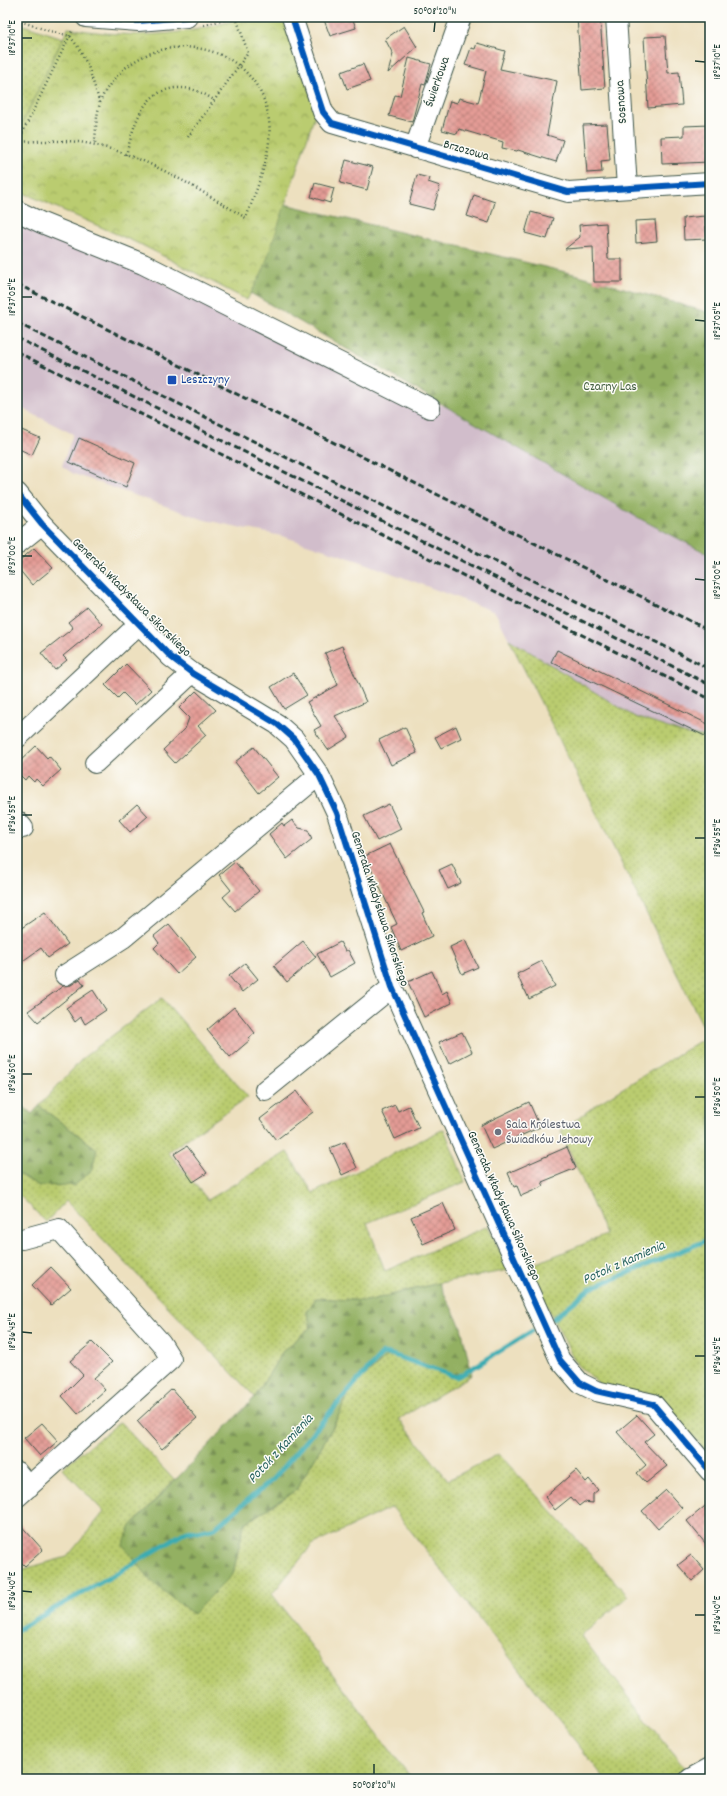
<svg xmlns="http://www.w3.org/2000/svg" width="727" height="1796" font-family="Dekko,sans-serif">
	<defs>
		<pattern id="grass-dots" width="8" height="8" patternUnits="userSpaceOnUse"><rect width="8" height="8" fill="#bacc6f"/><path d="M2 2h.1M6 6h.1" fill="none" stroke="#97a75c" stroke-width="1.8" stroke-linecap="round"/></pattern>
		<pattern id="forest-firs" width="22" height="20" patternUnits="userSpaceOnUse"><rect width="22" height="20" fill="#93b062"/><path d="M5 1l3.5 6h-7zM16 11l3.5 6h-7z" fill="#779052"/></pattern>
		<pattern id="park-crowns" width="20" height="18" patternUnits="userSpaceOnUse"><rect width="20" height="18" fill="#bacc6f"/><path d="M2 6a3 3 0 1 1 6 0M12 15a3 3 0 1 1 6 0" fill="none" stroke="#97a75c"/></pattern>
		<pattern id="building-cross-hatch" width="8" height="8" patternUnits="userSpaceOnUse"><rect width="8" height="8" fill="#e49b95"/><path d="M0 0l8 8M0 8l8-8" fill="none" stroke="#b8807a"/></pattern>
	</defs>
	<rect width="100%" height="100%" fill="#fdfcf7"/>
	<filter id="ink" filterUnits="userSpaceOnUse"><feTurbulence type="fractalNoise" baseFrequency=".025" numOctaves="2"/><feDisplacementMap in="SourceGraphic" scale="8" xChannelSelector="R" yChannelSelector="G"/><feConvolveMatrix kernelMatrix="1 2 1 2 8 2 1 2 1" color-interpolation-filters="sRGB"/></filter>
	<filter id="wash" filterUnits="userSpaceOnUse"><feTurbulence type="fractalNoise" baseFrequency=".012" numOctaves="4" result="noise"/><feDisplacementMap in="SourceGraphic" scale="16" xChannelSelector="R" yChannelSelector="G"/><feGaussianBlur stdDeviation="0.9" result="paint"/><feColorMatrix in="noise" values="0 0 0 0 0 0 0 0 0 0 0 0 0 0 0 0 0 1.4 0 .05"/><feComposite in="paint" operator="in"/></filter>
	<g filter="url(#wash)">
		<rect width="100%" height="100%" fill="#ede0bf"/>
		<path fill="#d1bdcb" d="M17,216L251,323L351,375L447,407L558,471L710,554V737L687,734L635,717L509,639L495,612L365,563L282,536L205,520L74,474L62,466L73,434L17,406Z"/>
		<path fill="url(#grass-dots)" stroke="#6c8452" d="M17,23L63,38L19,130L17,121Z
			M509,639L635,717L687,734L710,737V1456L659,1395L603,1387L577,1365L527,1267L606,1235L561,1131L597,1104L708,1036Z
			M162,998L248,1097L168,1152L208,1200L287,1152L313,1193L444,1129L465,1182L367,1223L385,1271L488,1226L509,1270L439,1283L367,1301L316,1298L307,1312L311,1327L283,1351L255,1397L66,1201L46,1222L17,1193V1173L39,1186L97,1149L39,1106L84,1057Z
			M390,1354L444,1373L472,1375L399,1419L448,1480L499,1454L628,1596L581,1636L686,1770L671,1779H605L392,1507L312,1545L272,1594L412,1779H17V1571L67,1557L104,1512L62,1468L120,1422L174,1480L131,1526L233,1574L244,1524L296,1490L334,1425L352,1387Z"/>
		<path fill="url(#forest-firs)" stroke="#59764b" d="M272,201L582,276L710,313V555L635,516L209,269Z
			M17,1101L32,1114L39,1106L97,1149L92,1170L75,1185L39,1186L17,1173Z
			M439,1283L461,1327L472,1375L444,1373L390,1354L352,1387L334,1425L296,1490L244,1524L233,1574L193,1614L152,1582L123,1545L131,1526L255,1397L283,1351L311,1327L307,1312L316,1298L367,1301Z"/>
		<path fill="url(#park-crowns)" stroke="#6c8452" d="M245,17H285L316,112L263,271L247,300L146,247L17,190V134L68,28C132,39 183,37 245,17Z"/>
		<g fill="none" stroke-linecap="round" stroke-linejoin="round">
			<path stroke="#3aacb2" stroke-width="5" d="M553,1319L591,1288L710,1239
				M17,1630L133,1564L187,1531L198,1532L215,1528L273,1479L352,1387L383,1353L390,1354L456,1377L463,1374L532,1331"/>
		</g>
		<g id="blocks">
			<path fill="url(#building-cross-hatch)" d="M323,17H352L356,28L330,36Z
				M577,17H600L605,88L582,90Z
				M404,26L417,47L388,73L393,54L385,39Z
				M665,36L668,73L679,72L682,105L648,108L644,37Z
				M477,43L505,51L500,69L557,81L547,135L563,140L556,162L518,150L517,151L502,148L503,142L459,129L457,134L442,130L450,101L457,103L459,98L478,103L486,71L465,65L471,48L475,49Z
				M409,58L431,64L425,85L422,84L412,122L389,116L395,95L400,96Z
				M363,64L370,81L347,89L341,72Z
				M607,124L610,160L601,161L602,172L587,173L583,125Z
				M710,125V162L662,164L661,137L684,136V126Z
				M346,160L373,167L367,190L340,183Z
				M417,175L429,178L428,182L440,186L433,210L409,204Z
				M315,183L334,188L330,203L311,197Z
				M474,195L495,202L489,223L467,216Z
				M531,212L553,218L547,239L525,233Z
				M705,216L707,239L684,240L683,218Z
				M655,220L657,241L636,243L635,221Z
				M606,223L608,259H622V282H594L593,247L565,249L580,237L579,225Z
				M17,428L40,438L32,455L17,448Z
				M79,438L135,463L126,487L69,462Z
				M34,548L53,568L32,585L17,567V563Z
				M87,607L102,624L63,656L67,660L55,670L41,653L73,628L68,622Z
				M342,646L366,702L335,716L349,737L328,750L314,730L321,726L307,702L338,685L325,653Z
				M557,650L710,725L705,736L551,662Z
				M126,664L151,690L135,705L123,693L118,698L105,685Z
				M293,673L307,695L284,709L271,687Z
				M196,691L216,710L198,726L206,735L175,763L163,750L185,729L189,718L179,708Z
				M456,726L461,738L441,748L435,737Z
				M405,727L417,753L391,765L379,740Z
				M36,746L47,758L49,756L61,770L43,786L36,779L34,782L28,776L25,780L17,772V764Z
				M254,747L278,777L259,793L235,762Z
				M137,804L148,816L130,832L119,820Z
				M389,804L401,829L377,841L364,816Z
				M292,820L299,828L308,830L312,839L287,859L269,834L282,823L284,826Z
				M390,844L424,912L422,913L432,936L401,951L391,927L397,924L365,856Z
				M235,862L259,891L235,911L223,897L231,890L219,875Z
				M452,864L461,883L448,889L439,870Z
				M45,912L68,944L48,958L41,948L17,965V931Z
				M169,924L196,957L177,974L154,948L159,943L154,936Z
				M465,940L478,967L462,974L450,947Z
				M303,941L316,957L287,982L274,966Z
				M340,942L345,951L348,950L355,963L330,977L317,954Z
				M542,961L555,986L529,999L525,990H524L517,974Z
				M245,963L258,979L242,992L229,976Z
				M432,971L442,994L447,991L452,1003L424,1017L408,982Z
				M80,979L84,985L38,1022L28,1011L63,986L71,985Z
				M93,990L106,1010L85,1024L81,1017L75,1022L66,1008Z
				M234,1007L255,1033L249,1038L250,1040L230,1057L207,1030Z
				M462,1032L472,1052L449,1064L439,1042Z
				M297,1091L313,1112L276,1140L260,1119Z
				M529,1102L540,1127L492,1149L481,1125Z
				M395,1105L398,1111L409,1106L419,1128L395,1139L382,1111Z
				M345,1142L357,1168L342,1175L330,1148Z
				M187,1146L207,1173L193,1182L174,1154Z
				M567,1147L576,1168L542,1182L544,1186L521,1196L517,1186L514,1187L508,1173Z
				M443,1203L455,1230L423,1244L411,1217Z
				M51,1267L71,1288L51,1305L32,1285Z
				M92,1342L112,1362L94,1378L105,1390L78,1414L62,1396L83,1375L70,1361Z
				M172,1389L197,1418L162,1449L137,1421Z
				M637,1415L654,1434L644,1442L667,1466L646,1483L637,1473L646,1465L617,1432Z
				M42,1423L58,1441L40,1456L24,1438Z
				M576,1470L586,1482L589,1479L598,1490L593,1494V1503L584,1502L579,1506L571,1497L555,1510L545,1497Z
				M666,1490L682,1508L658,1529L642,1511Z
				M710,1502V1549L687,1521Z
				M17,1521L43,1550L25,1566L17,1558Z
				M691,1555L704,1570L692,1581L678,1565Z"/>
		</g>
	</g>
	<g filter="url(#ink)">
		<use href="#blocks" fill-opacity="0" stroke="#3e5549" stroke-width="1"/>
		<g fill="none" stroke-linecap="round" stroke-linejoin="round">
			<g stroke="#3e5549" stroke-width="22">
				<path id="minor" d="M86,17L138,21L187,17
					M292,17L323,112L332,123L568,192L710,183
					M616,17L627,188
					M415,148L461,17
					M17,211L42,223L143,264L430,408
					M17,493L42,524L171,657L192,673L277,724L294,739L319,775L337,813L392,987L560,1360L580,1383L596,1391L653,1404L710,1471
					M17,544L42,524
					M17,738L138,625
					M95,763L192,673
					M17,821L23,828
					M65,975L123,938L319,775
					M265,1090L392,987
					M17,1472L29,1487
					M17,1497L171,1359L161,1343L59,1229L22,1239
					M690,1779L710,1768"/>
			</g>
			<path stroke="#3e5549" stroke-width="2.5" stroke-dasharray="1 3" stroke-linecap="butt" d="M17,20L46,30L70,36L78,47L88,66L100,103
				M204,25L235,17
				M188,137L248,53L236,17
				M18,142C38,141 59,140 79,142C138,150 196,188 246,218C256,190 273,152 269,121C259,39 152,22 108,87C96,103 96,126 95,145
				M17,144L73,29
				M126,155C134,126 141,91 176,88C191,87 202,92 214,100"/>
			<use href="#minor" stroke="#fff" stroke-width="20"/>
			<path stroke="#1f3d34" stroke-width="3" stroke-dasharray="6 3" stroke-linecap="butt" d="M17,284L710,631
				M17,323L710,669
				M17,338L710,685
				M17,352L710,699"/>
			<g stroke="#fdfcf7" stroke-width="8">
				<path id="cycleway" d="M86,17L138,21L187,17
					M292,17L323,112L332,123L568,192L710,183
					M17,493L42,524L171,657L192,673L277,724L294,739L319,775L337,813L392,987L560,1360L580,1383L596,1391L653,1404L710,1471"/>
			</g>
			<use href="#cycleway" stroke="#0057b8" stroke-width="6"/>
		</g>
	</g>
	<path fill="none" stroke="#1f3d34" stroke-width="1.5" d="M434,32L435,22M22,38H32M695,61L705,62M22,297H32M695,320L705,321M22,556H32M695,579L705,580M22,815H32M695,838H705M22,1074H32M695,1097H705M22,1332L32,1333M695,1356H705M22,1591L32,1592M695,1615H705M374,1774V1764"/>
	<rect fill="#1a4fb4" stroke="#fdfcf7" stroke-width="1.5" x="167" y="375" width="10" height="10" rx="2"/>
	<circle fill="#6b7280" stroke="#fdfcf7" stroke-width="1.5" cx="498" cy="1132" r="4"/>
	<g text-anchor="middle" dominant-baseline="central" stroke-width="3" stroke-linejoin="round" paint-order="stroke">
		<g font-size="13" fill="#1f3d34" stroke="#fdfcf7">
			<text transform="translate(438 82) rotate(-71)">Świerkowa</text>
			<text transform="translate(622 102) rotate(-94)">Sosnowa</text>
			<text transform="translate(466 151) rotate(16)">Brzozowa</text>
			<text transform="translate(131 598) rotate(45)">Generała Władysława Sikorskiego</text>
			<text transform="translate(379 909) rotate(72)">Generała Władysława Sikorskiego</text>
			<text transform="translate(503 1206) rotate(66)">Generała Władysława Sikorskiego</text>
		</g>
		<g font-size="13" fill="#164399" stroke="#fdfcf7" text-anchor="start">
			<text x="181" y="380">Leszczyny</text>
		</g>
		<g font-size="13" fill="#466143" stroke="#fdfcf7">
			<text x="610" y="387">Czarny Las</text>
		</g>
		<g font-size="13" fill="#5b616d" stroke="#fdfcf7" text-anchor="start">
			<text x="506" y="1125">Sala Królestwa<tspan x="506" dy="15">Świadków Jehowy</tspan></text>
		</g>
		<g font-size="14" font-style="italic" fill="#286460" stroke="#fdfcf7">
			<text transform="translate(624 1263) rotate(-24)">Potok z Kamienia</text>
			<text transform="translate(281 1449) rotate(-47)">Potok z Kamienia</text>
		</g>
	</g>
	<rect width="727" height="1796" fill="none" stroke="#fdfcf7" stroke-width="44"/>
	<rect x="22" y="22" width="683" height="1752" fill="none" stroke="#1f3d34" stroke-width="1.5"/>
	<g font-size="10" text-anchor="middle" fill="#1f3d34">
		<text x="435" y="14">50°08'20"N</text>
		<text transform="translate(11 38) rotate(-90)" y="4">18°37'10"E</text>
		<text transform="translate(716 62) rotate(-90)" y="4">18°37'10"E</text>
		<text transform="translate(11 297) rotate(-90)" y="4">18°37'05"E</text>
		<text transform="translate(716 321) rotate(-90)" y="4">18°37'05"E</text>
		<text transform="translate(11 556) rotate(-90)" y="4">18°37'00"E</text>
		<text transform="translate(716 580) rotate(-90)" y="4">18°37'00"E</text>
		<text transform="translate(11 815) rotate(-90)" y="4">18°36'55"E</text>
		<text transform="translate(716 838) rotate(-90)" y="4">18°36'55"E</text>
		<text transform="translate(11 1074) rotate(-90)" y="4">18°36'50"E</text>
		<text transform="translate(716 1097) rotate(-90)" y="4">18°36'50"E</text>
		<text transform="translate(11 1332) rotate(-90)" y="4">18°36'45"E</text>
		<text transform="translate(716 1356) rotate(-90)" y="4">18°36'45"E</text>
		<text transform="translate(11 1591) rotate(-90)" y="4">18°36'40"E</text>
		<text transform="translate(716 1615) rotate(-90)" y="4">18°36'40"E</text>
		<text x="374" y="1788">50°08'20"N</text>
	</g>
</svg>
